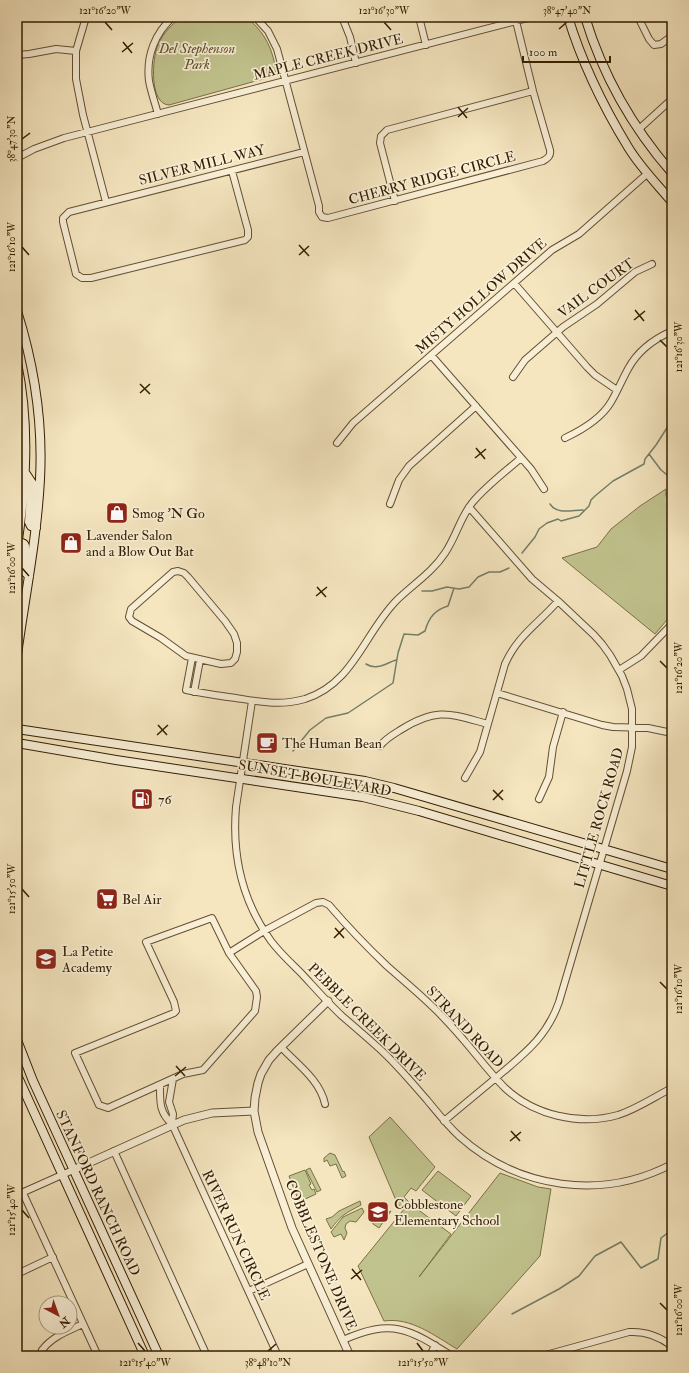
<svg xmlns="http://www.w3.org/2000/svg" width="689" height="1373" font-family="'IM FELL Double Pica',serif">
	<rect width="100%" height="100%" fill="#f5e6c0"/>
	<filter id="stains"><feTurbulence type="fractalNoise" baseFrequency=".005" numOctaves="4"/><feColorMatrix values="0 0 0 0 .2 0 0 0 0 .09 0 0 0 0 .02 0 0 0 .5 -.17"/></filter>
	<radialGradient id="worn" r=".72"><stop offset=".6" stop-color="#630" stop-opacity="0"/><stop offset="1" stop-color="#630" stop-opacity=".3"/></radialGradient>
	<path fill="#c1c38e" stroke="#7a7048" d="M182,17L247,18C261,29 270,43 274,61C275,66 277,71 274,76L169,105C149,104 152,58 158,45C163,33 172,24 182,17Z
		M666,489V496L672,503V614L655,634L562,558L597,547L611,529L640,506Z
		M390,1117L435,1167L416,1191L411,1188L404,1197L409,1202L403,1208L398,1205L369,1137Z
		M330,1153L335,1155L343,1172L344,1171L346,1176L342,1178L336,1164L330,1166L327,1160L324,1162V1158Z
		M310,1168L321,1190L317,1192L306,1170Z
		M305,1170L311,1184L309,1185L312,1190L314,1189L316,1194L299,1202L289,1176Z
		M438,1171L471,1196L456,1216L422,1190Z
		M500,1173L538,1187L551,1189L540,1256L457,1349C435,1336 411,1317 384,1321L358,1266L409,1203L451,1234L419,1277Z
		M360,1201L361,1205C346,1213 341,1215 331,1229L326,1219L332,1217L339,1211Z
		M362,1208L364,1212L356,1222L350,1221L346,1224L345,1228L347,1233L344,1240L341,1234L334,1237L331,1232L343,1217Z
		M391,1211L379,1228L373,1224L372,1220Z"/>
	<g fill="none" stroke-linecap="round" stroke-linejoin="round">
		<path stroke="#737f68" stroke-width="1.5" d="M649,454L661,470L671,478
			M550,504C557,515 572,510 583,510
			M522,553L535,537L539,529L547,523L558,519L561,521L579,516L589,506L591,500L595,496L613,481L644,464L645,459L656,445L672,420
			M422,591H432L447,587L459,589L469,587L478,577L489,572H500L509,568
			M366,664C377,671 386,663 396,660
			M293,751L310,730L326,718L348,713L393,683L398,653L404,634L418,635L425,631C429,617 435,610 448,606L454,588
			M512,1314L559,1289L579,1276L595,1256L621,1242L641,1268L658,1259L661,1238L669,1232L672,1235"/>
		<g stroke="#644f31" stroke-width="8">
			<path id="minor" d="M86,17L76,51V79L83,115L106,202
				M255,17L268,31L277,49L319,206V212L322,217L328,218L543,161C548,158 551,156 550,150L533,91L515,17
				M342,17L350,37L356,63
				M419,17L426,45
				M638,17L649,39L654,45L661,44L672,36
				M17,55L29,54L56,49L76,51
				M158,114C155,103 151,92 149,81C146,56 155,33 173,17
				M638,130L672,99
				M17,158L34,149L64,138L532,17
				M232,171L248,230V237L245,240L91,278H82L76,274L63,222V218L69,212L304,152
				M395,201L380,143L381,136L387,130L533,91
				M514,283L587,367L595,375L617,390
				M431,355L531,469L544,489
				M513,377L525,360L563,327L597,304L635,272L652,264
				M565,438C582,430 601,419 611,402C617,392 622,380 628,369C637,352 654,339 672,331
				M337,443L353,423L552,250L579,234L648,173
				M390,504L399,480L409,466L476,406
				M178,571L184,573L188,577L225,621L234,634L237,643V652L235,659L231,663L221,664L186,656L161,638L132,621L129,617L131,609L173,572Z
				M192,658L186,690C202,693 219,696 236,698C261,702 280,706 305,699C353,684 364,634 396,601C412,585 432,573 445,553C456,537 460,518 472,503C486,486 505,472 521,458
				M619,670L641,656L672,624
				M194,692L200,660
				M497,693L602,725L613,727L648,728L672,733
				M252,701L236,807C232,855 242,901 271,941C280,953 291,963 302,974C315,988 328,1003 342,1016C356,1028 370,1040 383,1052C399,1067 413,1084 427,1100C437,1112 447,1125 459,1136C518,1189 602,1201 672,1164
				M380,746C386,738 394,734 402,729C438,707 450,714 488,724
				M465,778L480,752L505,664C518,635 538,624 558,601
				M539,799L549,777L553,747L563,712
				M212,918L229,953L256,991L257,997L255,1011L203,1070L183,1074L108,1108L99,1105L75,1053L174,1013L176,1011L174,1002L146,942Z
				M229,953L264,931L316,903L323,902L329,905C347,926 367,947 387,966C404,981 421,995 437,1011C451,1025 464,1040 477,1056C486,1067 495,1078 505,1088C534,1115 579,1126 618,1115C637,1109 654,1097 672,1088
				M281,1047C297,1064 320,1080 325,1104
				M160,1085C160,1102 159,1112 172,1124L173,1114L169,1102L173,1079
				M444,1121C462,1106 479,1092 497,1077C524,1054 547,1037 559,1002L627,771L632,747V709L627,689L622,676L610,655L602,644L594,635L558,601L532,579L469,507
				M172,1124L278,1356
				M114,1151L207,1356
				M23,1193L98,1356
				M17,1195L73,1170
				M17,1274L53,1257
				M249,1291L308,1264
				M343,1340C393,1318 409,1329 452,1356
				M42,1350C53,1336 68,1331 83,1324
				M430,1356L435,1345
				M542,1356L629,1332C645,1331 659,1336 672,1346"/>
		</g>
		<g stroke="#644f31" stroke-width="9">
			<path id="tertiary" d="M328,1001L277,1051L269,1060L261,1074L258,1083L255,1098L254,1111L258,1132L292,1228L350,1356
				M73,1170L184,1120L212,1113L254,1111"/>
		</g>
		<g stroke="#331d01" stroke-width="10">
			<path id="secondary" d="M568,17C582,63 603,106 628,147C640,167 657,184 672,202
				M585,17C603,76 632,127 672,173
				M17,311C34,365 43,422 40,479C37,538 25,596 17,655
				M17,363C30,424 26,486 17,547
				M26,474L32,483L29,522L31,526L36,528
				M18,541L24,544L25,546L24,571L29,576
				M17,729L365,781L394,788L672,869
				M17,743L116,760L363,797L419,811L672,886
				M17,1040L33,1081L159,1356
				M17,1075L145,1356"/>
		</g>
		<use href="#minor" stroke="#f8efd6" stroke-width="6"/>
		<use href="#tertiary" stroke="#f8efd6" stroke-width="7"/>
		<use href="#secondary" stroke="#f8efd6" stroke-width="8"/>
	</g>
	<path fill="none" stroke="#331d01" stroke-width="1.5" d="M105,22L112,30M384,22L391,30M559,29L567,22M123,42L132,53M122,52L133,43M458,107L467,118M458,117L468,108M22,139L30,133M299,245L309,256M22,247L29,255M299,255L309,246M635,310L644,321M634,320L645,311M660,340L667,347M140,384L150,394M140,393L150,384M476,448L485,459M475,458L486,449M22,568L29,576M317,587L326,597M316,596L327,587M660,661L667,668M158,725L167,735M157,735L168,725M493,790L503,800M493,800L503,790M22,889L29,897M335,928L344,938M334,938L344,928M660,982L667,989M176,1066L185,1076M175,1076L186,1067M511,1131L520,1141M510,1141L521,1132M22,1210L29,1218M352,1269L361,1280M351,1279L362,1270M660,1303L667,1310M138,1343L145,1351M417,1343L423,1351M268,1351L276,1344"/>
	<defs>
		<g id="shop-square" transform="scale(1.15)"><rect x="-9" y="-9" width="18" height="18" rx="4" fill="#8f2418" stroke="#f8efd6"/><path d="M-5-2.5h2.3a2.7 3.5 0 0 1 5.4 0H5L5.5 6h-11ZM-1.5-2.5h3a1.5 2.3 0 0 0-3 0Z" fill="#fff"/></g>
		<g id="cafe-square" transform="scale(1.15)"><rect x="-9" y="-9" width="18" height="18" rx="4" fill="#8f2418" stroke="#f8efd6"/><path d="M-5.5-4.5H6V0H3Q3 3.5 0 3.5H-2.5Q-5.5 3.5-5.5 0ZM3-3.2v2h1.7v-2ZM-6 4.5H4V6H-6Z" fill="#fff"/></g>
		<g id="fuel-square" transform="scale(1.15)"><rect x="-9" y="-9" width="18" height="18" rx="4" fill="#8f2418" stroke="#f8efd6"/><path d="M-5.5-6h7V0h2V4h1.3V-2.5L3-4.5l.8-.8L6-3V5H2.5V1h-1V6h-7ZM-4.2-4.7v3.2H.2V-4.7Z" fill="#fff"/></g>
		<g id="supermarket-square" transform="scale(1.15)"><rect x="-9" y="-9" width="18" height="18" rx="4" fill="#8f2418" stroke="#f8efd6"/><path d="M-6-5.5h2.5l.6 2H6L4.5 2H-2.5L-4.4-4H-6ZM-1.5 3.2a1.3 1.3 0 1 0 .1 0ZM3 3.2a1.3 1.3 0 1 0 .1 0Z" fill="#fff"/></g>
		<g id="school-square" transform="scale(1.15)"><rect x="-9" y="-9" width="18" height="18" rx="4" fill="#8f2418" stroke="#f8efd6"/><path d="M0-5L7-2L0 1L-7-2ZM-4 1L0 2.5L4 1V4Q0 6-4 4Z" fill="#fff"/></g>
	</defs>
	<g fill-rule="evenodd">
		<use href="#shop-square" x="117" y="513"/>
		<use href="#shop-square" x="71" y="543"/>
		<use href="#cafe-square" x="267" y="743"/>
		<use href="#fuel-square" x="142" y="799"/>
		<use href="#supermarket-square" x="107" y="899"/>
		<use href="#school-square" x="46" y="959"/>
		<use href="#school-square" x="378" y="1212"/>
	</g>
	<g text-anchor="middle" dominant-baseline="central" stroke-width="3.5" stroke-linejoin="round" paint-order="stroke">
		<g font-size="14" font-style="italic" fill="#5e4f2b" stroke="#f8efd6">
			<text x="197" y="48">Del Stephenson<tspan x="197" dy="16">Park</tspan></text>
		</g>
		<g font-size="14" fill="#331d01" stroke="#f8efd6">
			<text transform="translate(328 57) rotate(-14)">MAPLE CREEK DRIVE</text>
			<text transform="translate(202 165) rotate(-14)">SILVER MILL WAY</text>
			<text transform="translate(432 178) rotate(-15)">CHERRY RIDGE CIRCLE</text>
			<text transform="translate(596 288) rotate(-36)">VAIL COURT</text>
			<text transform="translate(481 296) rotate(-41)">MISTY HOLLOW DRIVE</text>
			<text transform="translate(315 778) rotate(10)">SUNSET BOULEVARD</text>
			<text transform="translate(599 818) rotate(-74)">LITTLE ROCK ROAD</text>
			<text transform="translate(367 1022) rotate(45)">PEBBLE CREEK DRIVE</text>
			<text transform="translate(465 1027) rotate(47)">STRAND ROAD</text>
			<text transform="translate(98 1193) rotate(65)">STANFORD RANCH ROAD</text>
			<text transform="translate(236 1235) rotate(65)">RIVER RUN CIRCLE</text>
			<text transform="translate(321 1255) rotate(67)">COBBLESTONE DRIVE</text>
		</g>
		<g font-size="14" fill="#331d01" stroke="#f8efd6" text-anchor="start">
			<text x="132" y="513">Smog 'N Go</text>
			<text x="86" y="535">Lavender Salon<tspan x="86" dy="16">and a Blow Out Bat</tspan></text>
			<text x="282" y="743">The Human Bean</text>
			<text x="158" y="799">76</text>
			<text x="122" y="899">Bel Air</text>
			<text x="62" y="951">La Petite<tspan x="62" dy="16">Academy</tspan></text>
			<text x="394" y="1204">Cobblestone<tspan x="394" dy="16">Elementary School</tspan></text>
		</g>
	</g>
	<rect width="689" height="1373" fill="none" stroke="#f5e6c0" stroke-width="44"/>
	<g transform="translate(58 1315) rotate(139)"><circle r="19" fill="#f8efd6" stroke="#a99b81"/>
	<path d="M0-3L7 15L0 10L-7 15Z" fill="#8f2418"/>
	<text y="-6" font-size="11" font-weight="bold" text-anchor="middle" fill="#331d01">N</text>
	</g>
	<path d="M523 56v6h87v-6" fill="none" stroke="#331d01" stroke-width="2"/>
	<text x="529" y="56" font-size="12" fill="#331d01" stroke="#f8efd6" stroke-width="3" paint-order="stroke">100 m</text>
	<rect x="22" y="22" width="645" height="1329" fill="none" stroke="#331d01" stroke-width="1.5"/>
	<g font-size="10" text-anchor="middle" fill="#331d01">
		<text x="105" y="14">121°16'20"W</text>
		<text x="384" y="14">121°16'30"W</text>
		<text x="567" y="14">38°47'40"N</text>
		<text transform="translate(11 139) rotate(-90)" y="4">38°47'30"N</text>
		<text transform="translate(11 247) rotate(-90)" y="4">121°16'10"W</text>
		<text transform="translate(678 347) rotate(-90)" y="4">121°16'30"W</text>
		<text transform="translate(11 568) rotate(-90)" y="4">121°16'00"W</text>
		<text transform="translate(678 668) rotate(-90)" y="4">121°16'20"W</text>
		<text transform="translate(11 889) rotate(-90)" y="4">121°15'50"W</text>
		<text transform="translate(678 989) rotate(-90)" y="4">121°16'10"W</text>
		<text transform="translate(11 1210) rotate(-90)" y="4">121°15'40"W</text>
		<text transform="translate(678 1310) rotate(-90)" y="4">121°16'00"W</text>
		<text x="145" y="1366">121°15'40"W</text>
		<text x="268" y="1366">38°48'10"N</text>
		<text x="423" y="1366">121°15'50"W</text>
	</g>
	<rect width="100%" height="100%" filter="url(#stains)"/>
	<rect width="100%" height="100%" fill="url(#worn)"/>
</svg>
